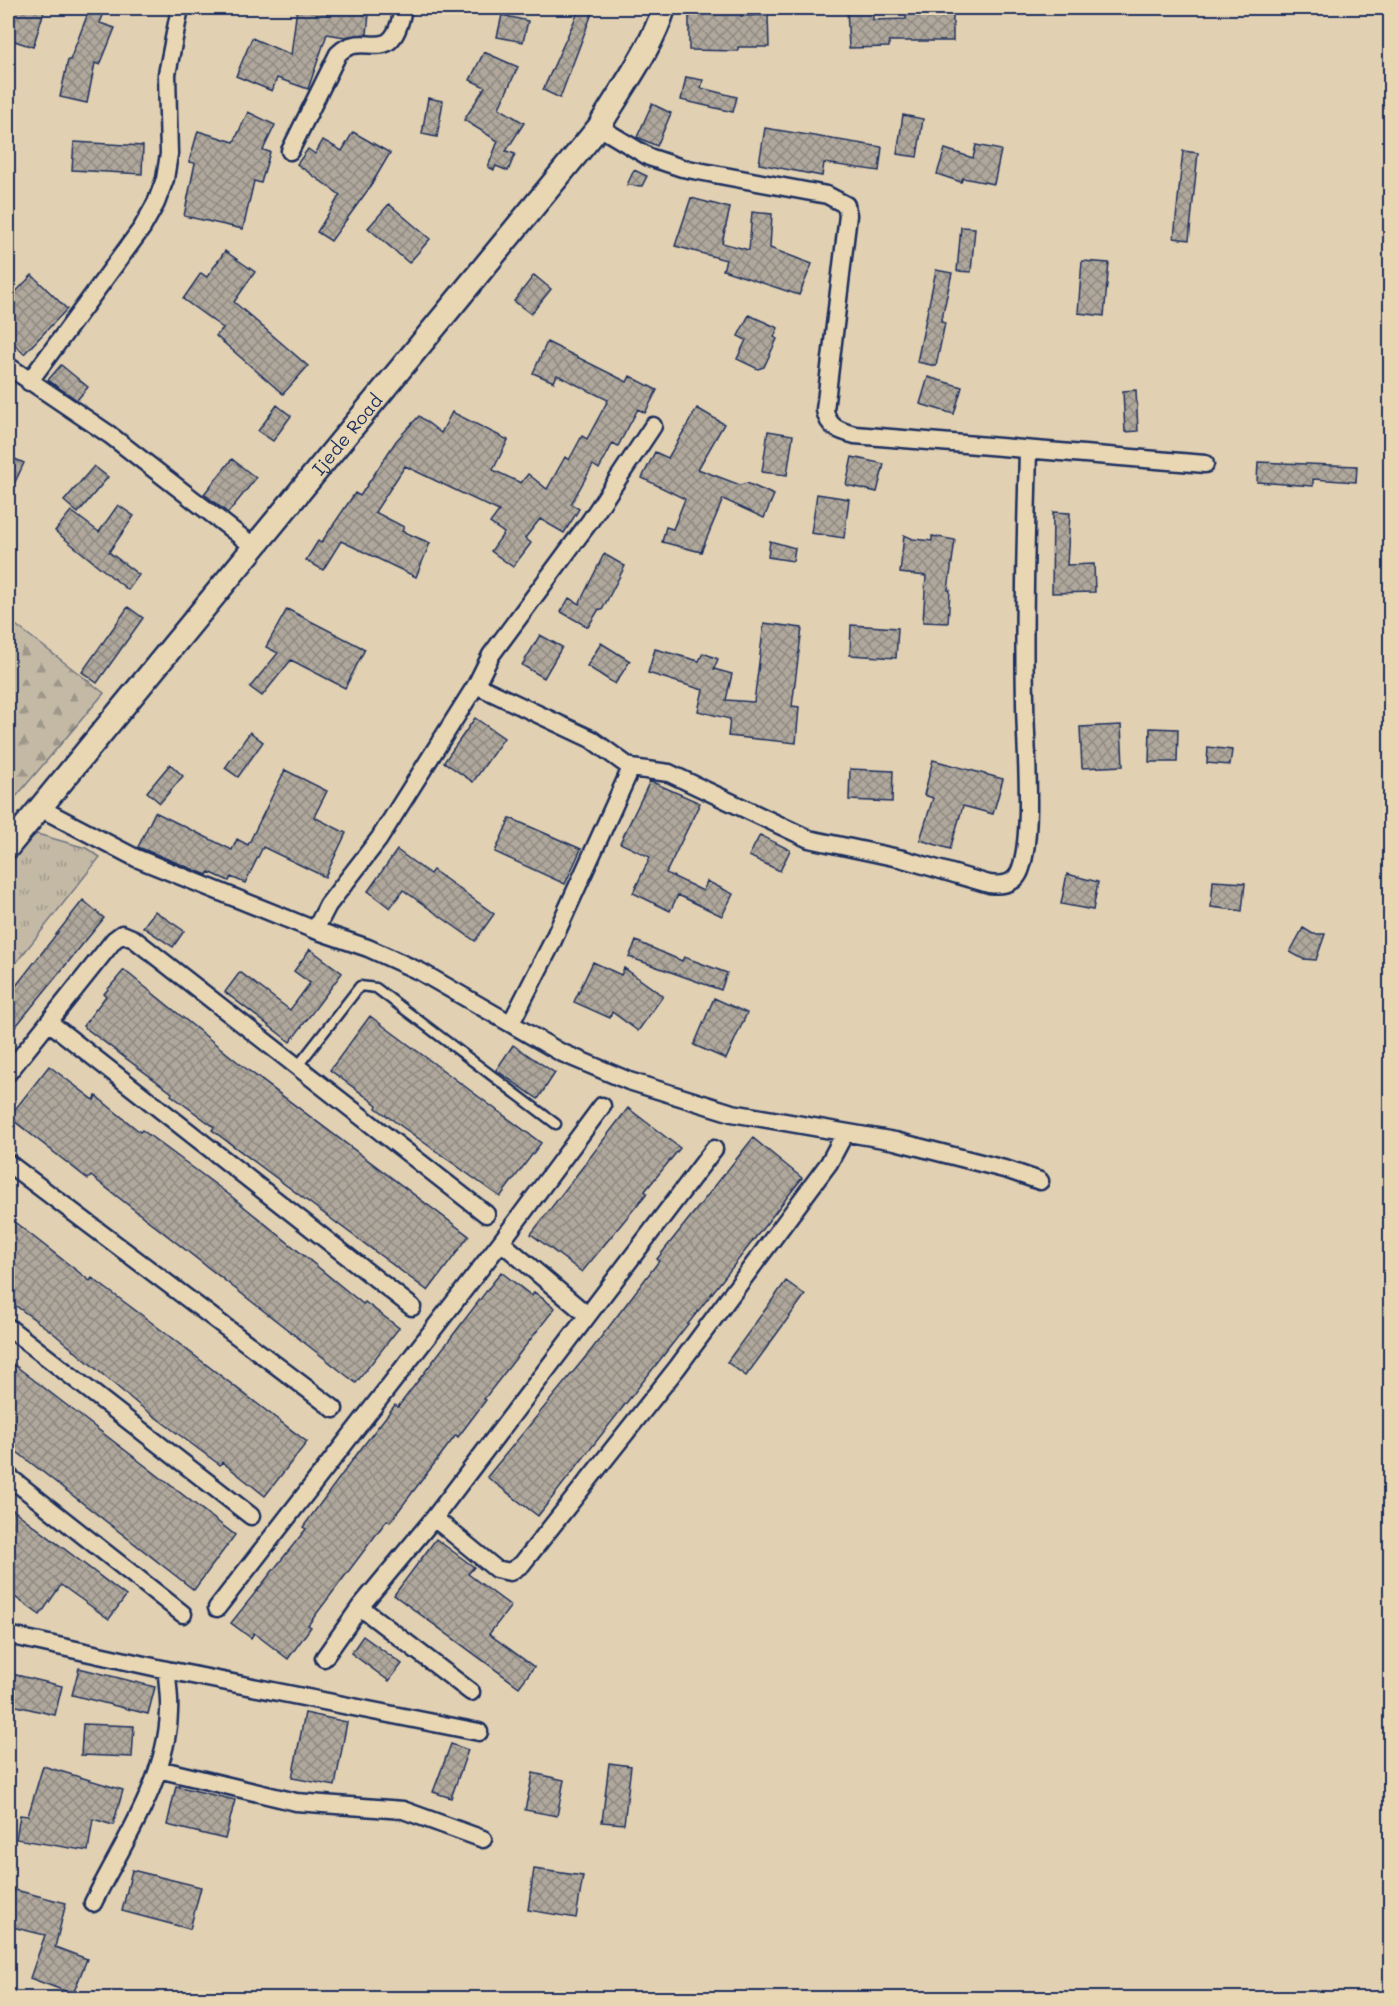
<svg xmlns="http://www.w3.org/2000/svg" width="1398" height="2006" font-family="Mali,sans-serif">
	<defs>
		<pattern id="grass-tufts" width="24" height="20" patternUnits="userSpaceOnUse" patternTransform="scale(1.5)"><rect width="24" height="20" fill="#c3b9a5"/><path d="M3 7l-1-3M5 7V3M7 7l1-3M15 17l-1-3M17 17v-4M19 17l1-3" fill="none" stroke="#9e978a"/></pattern>
		<pattern id="forest-firs" width="22" height="20" patternUnits="userSpaceOnUse" patternTransform="scale(1.5)"><rect width="22" height="20" fill="#c3b9a5"/><path d="M5 1l3.5 6h-7zM16 11l3.5 6h-7z" fill="#9e978a"/></pattern>
		<pattern id="building-cross-hatch" width="8" height="8" patternUnits="userSpaceOnUse" patternTransform="scale(1.5)"><rect width="8" height="8" fill="#b0a89c"/><path d="M0 0l8 8M0 8l8-8" fill="none" stroke="#8e8982"/></pattern>
	</defs>
	<rect width="100%" height="100%" fill="#e1d0b1"/>
	<filter id="ink" filterUnits="userSpaceOnUse"><feTurbulence type="fractalNoise" baseFrequency=".0167" numOctaves="2"/><feDisplacementMap in="SourceGraphic" scale="12" xChannelSelector="R" yChannelSelector="G"/><feConvolveMatrix kernelMatrix="1 2 1 2 8 2 1 2 1" color-interpolation-filters="sRGB"/></filter>
	<g filter="url(#ink)">
		<path fill="url(#grass-tufts)" stroke="#6f7482" stroke-width="1.5" d="M37,834L86,848L100,857L8,973V862L21,844Z"/>
		<path fill="url(#forest-firs)" stroke="#6f7482" stroke-width="1.5" d="M8,619L104,693L9,805L8,804Z"/>
		<path fill="url(#building-cross-hatch)" stroke="#1b2f5e" stroke-width="1.5" d="M8,8H45L33,47L8,39Z
			M90,8H106L100,23L115,28L100,65L95,63L87,103L60,97L68,60H70Z
			M297,8H321L369,14L367,34L345,37L327,34L308,89L277,78L272,91L236,76L252,38L291,55Z
			M580,8H594L560,98L543,90Z
			M689,8H712L711,11L741,12V16L768,15L769,47H738V51L689,50Z
			M847,8H873V20L906,19V12H953V41H889V47L849,48Z
			M502,15L528,21L523,42L497,37Z
			M484,52L518,67L499,108L524,123L506,151L515,154L508,171L496,166L494,170L488,167L498,141L464,120L485,87L470,80Z
			M686,77L703,80L701,88L737,97L733,112L681,100Z
			M428,98L443,101L437,137L422,134Z
			M652,104L671,113L657,146L637,137Z
			M248,112L275,125L263,150L270,152L261,183L254,181L243,229L184,216L195,163L189,162L198,131L234,142Z
			M903,115L923,119L917,157L897,154Z
			M765,128L882,147L879,171L824,163L822,176L759,164Z
			M353,132L390,153L370,187L331,241L317,232L340,195L297,164L308,149L315,154L323,140L342,151Z
			M74,142L143,146L142,174L72,170Z
			M976,145L1001,150L994,184L963,178L961,182L937,174L945,149L973,158Z
			M1183,151L1198,153L1189,240L1174,238Z
			M634,170L647,176L642,186L627,185Z
			M691,198L730,208L722,243L749,250L752,212L772,214L770,248L812,264L799,295L723,270L726,260L675,246Z
			M389,204L430,239L409,263L368,228Z
			M961,227L975,228L971,272L957,271Z
			M225,251L255,272L234,302L308,366L283,394L216,336L223,328L183,299L201,273L207,277Z
			M1082,261L1109,263L1104,316L1078,313Z
			M936,270L952,273L941,322L945,323L936,366L917,362Z
			M32,275L67,309L24,354L8,338V300Z
			M534,275L551,289L531,314L514,301Z
			M749,315L778,328L774,337L777,339L764,367L758,369L737,359L746,340L738,336Z
			M547,342L627,382L630,376L657,390L645,413L638,409L618,446L613,443L599,469L593,465L571,504L579,509L564,533L540,519L525,538L531,543L513,567L491,551L504,533L490,523L499,511L405,466L375,512L404,527L402,531L430,543L416,577L341,541L323,570L306,560L318,541L321,543L355,493L360,496L396,441L419,416L441,433L452,412L508,440L493,470L521,483L528,474L547,489L565,457L569,460L582,436L587,439L608,400L557,375L554,382L533,373Z
			M61,365L88,387L77,400L48,380Z
			M928,377L962,387L954,414L920,404Z
			M1136,390L1138,431L1125,432L1123,391Z
			M277,405L291,416L273,441L258,431Z
			M697,408L724,424L698,469L740,485L747,483L774,495L764,518L723,499L701,552L662,542L666,527L673,529L685,499L642,478L655,452L668,458Z
			M768,431L793,435L787,475L762,472Z
			M8,456L24,463L8,497Z
			M852,457L884,464L877,492L846,485Z
			M232,459L256,478L228,513L204,494Z
			M1258,462L1357,466L1356,482L1313,479V486L1257,482Z
			M94,466L108,477L78,513L64,501Z
			M817,494L849,499L844,538L811,533Z
			M118,505L134,516L109,552L139,575L128,590L55,531L71,511L99,532Z
			M1053,512L1070,513L1067,565L1094,564L1095,592L1052,593Z
			M904,535L913,539L932,541V536L955,540L948,590H950L948,623L923,622L926,576L900,573Z
			M770,541L795,548L793,561L768,557Z
			M604,554L625,566L602,610L599,609L588,627L561,612L569,598L579,604Z
			M128,607L143,618L97,683L82,672Z
			M287,609L365,649L345,688L291,660L262,696L250,687L278,653L266,647Z
			M764,623L802,628L792,706L799,707L796,743L728,736L730,719L698,711L703,690L648,673L655,649L699,661L703,653L718,659L714,669L732,674L726,700L754,702Z
			M851,625L898,628L896,658L850,655Z
			M540,635L562,647L544,678L522,665Z
			M601,643L630,661L615,684L587,666Z
			M475,718L504,738L473,782L444,762Z
			M1121,725L1123,766L1082,768L1080,727Z
			M1150,728L1178,729L1177,762H1149Z
			M250,732L263,742L238,777L225,768Z
			M1208,747L1232,750L1230,765L1207,763Z
			M933,760L1003,779L993,814L963,806L950,849L920,840L933,798L924,795Z
			M170,764L183,776L160,803L147,792Z
			M850,769L893,771L892,802L849,800Z
			M285,770L327,791L314,817L346,833L325,877L263,847L245,883L231,877L229,881L209,872L207,875L138,847L155,812L232,850L237,839L248,845Z
			M650,781L700,803L666,873L703,891L707,881L733,894L722,916L678,895L670,911L633,893L650,857L620,843Z
			M510,818L581,849L565,884L495,852Z
			M760,835L790,850L780,871L749,856Z
			M397,850L430,874L433,870L494,914L475,941L403,890L390,908L368,891Z
			M1067,874L1098,882L1093,910L1061,904Z
			M1213,881L1245,883L1242,911L1211,907Z
			M83,900L104,918L8,1036V996Z
			M155,911L184,931L173,947L143,927Z
			M1303,928L1313,934H1325L1316,960L1303,959L1290,952Z
			M636,941L682,961L684,957L727,973L721,990L629,957Z
			M310,949L342,973L290,1042L225,992L240,972L290,1010L310,983L294,971Z
			M593,962L621,975L624,968L663,996L638,1031L612,1012L610,1018L574,1002Z
			M124,970L244,1067L469,1236L428,1291L212,1130L214,1127L171,1095L172,1093L83,1026L106,996L104,994Z
			M714,998L747,1013L726,1059L694,1045Z
			M370,1016L541,1143L500,1197L376,1108L377,1105L330,1070Z
			M513,1045L555,1073L538,1099L496,1070Z
			M49,1066L94,1100L96,1096L140,1132L142,1130L231,1196L363,1304L365,1302L399,1328L356,1383L91,1176L88,1179L9,1117Z
			M628,1108L680,1148L645,1191L647,1193L582,1272L531,1234Z
			M753,1138L802,1178L538,1516L487,1477L592,1349L659,1261L657,1259Z
			M8,1217L90,1281L92,1278L143,1316L307,1442L265,1496L222,1462L220,1465L139,1405L52,1332L8,1300Z
			M501,1272L532,1296L534,1292L555,1308L484,1399L486,1400L458,1437L456,1435L390,1522L387,1520L308,1625L311,1627L288,1659L254,1633L251,1638L231,1623L306,1529L303,1527L360,1450L395,1405L398,1407Z
			M786,1281L805,1295L746,1376L727,1362Z
			M8,1360L235,1535L194,1590L8,1445Z
			M8,1506L126,1596L109,1619L61,1585L40,1615L8,1592Z
			M436,1539L474,1567L468,1574L511,1606L489,1634L534,1667L519,1687L394,1595Z
			M363,1636L402,1664L389,1681L351,1653Z
			M79,1668L155,1687L148,1714L72,1695Z
			M8,1673L62,1686L55,1715L8,1704Z
			M305,1713L347,1722L335,1786L292,1778Z
			M83,1724L134,1726L132,1757L81,1755Z
			M451,1744L468,1750L451,1798L433,1792Z
			M609,1763L631,1766L624,1824L602,1822Z
			M43,1766L123,1790L113,1825L93,1819L88,1851L16,1839L20,1815L28,1816Z
			M533,1773L564,1780L557,1816L525,1810Z
			M176,1786L235,1800L225,1839L167,1825Z
			M534,1869L583,1876L576,1918L528,1910Z
			M132,1870L201,1887L190,1929L122,1911Z
			M8,1888L66,1903L55,1947L87,1959L73,1994L30,1978L45,1935L8,1926Z"/>
		<g fill="none" stroke-linecap="round" stroke-linejoin="round">
			<g stroke="#1b2f5e" stroke-width="13">
				<path id="lane" d="M297,1067L360,986L376,988L556,1124"/>
			</g>
			<g stroke="#1b2f5e" stroke-width="21">
				<path id="street" d="M599,127L649,157L682,168L827,195L846,205L848,215L825,410C828,428 840,431 855,435L1205,464
					M290,151L338,54C364,27 392,72 403,8
					M8,366L110,435L253,546
					M29,382L142,228L156,203L165,179L169,154L167,74L180,8
					M476,685L591,739L631,768L669,773L809,839L903,859L989,884C1004,886 1016,884 1021,868C1034,828 1025,744 1025,700C1023,616 1026,534 1028,450
					M40,808L136,858L315,930L368,948L421,972L560,1052L629,1081L732,1113L895,1141L1008,1170L1040,1181
					M315,930L328,905L379,839L476,685L491,655L590,521L653,426
					M50,1023L412,1307
					M511,1023L550,947L631,768
					M8,1073L114,940L122,934L134,939L486,1214
					M8,1163L334,1409
					M501,1242L587,1315
					M8,1327L251,1516
					M8,1476L183,1614
					M434,1518L496,1569L510,1572L522,1564L677,1368L829,1163L845,1133
					M360,1607L471,1692
					M217,1608L501,1242L602,1106
					M8,1635L167,1670L479,1732
					M324,1658L360,1607L434,1518L714,1149
					M158,1769L296,1802L403,1810L483,1839
					M93,1903C122,1844 167,1780 169,1712C170,1698 167,1684 167,1670"/>
			</g>
			<g stroke="#1b2f5e" stroke-width="27">
				<g id="secondary">
					<path id="s1" d="M8,847L599,127C621,89 651,50 664,8"/>
				</g>
			</g>
			<use href="#lane" stroke="#e9d7b4" stroke-width="8"/>
			<use href="#street" stroke="#e9d7b4" stroke-width="16"/>
			<use href="#secondary" stroke="#e9d7b4" stroke-width="22"/>
		</g>
	</g>
	<g text-anchor="middle" dominant-baseline="central" stroke-width="4.5" stroke-linejoin="round" paint-order="stroke">
		<g font-size="18" fill="#1b2f5e" stroke="#e9d7b4">
			<text stroke="none"><textPath href="#s1" startOffset="534">Ijede Road</textPath></text>
		</g>
	</g>
	<rect width="1398" height="2006" fill="none" stroke="#e9d7b4" stroke-width="30"/>
	<rect x="15" y="15" width="1368" height="1976" fill="none" stroke="#1b2f5e" stroke-width="2" filter="url(#ink)"/>
</svg>
